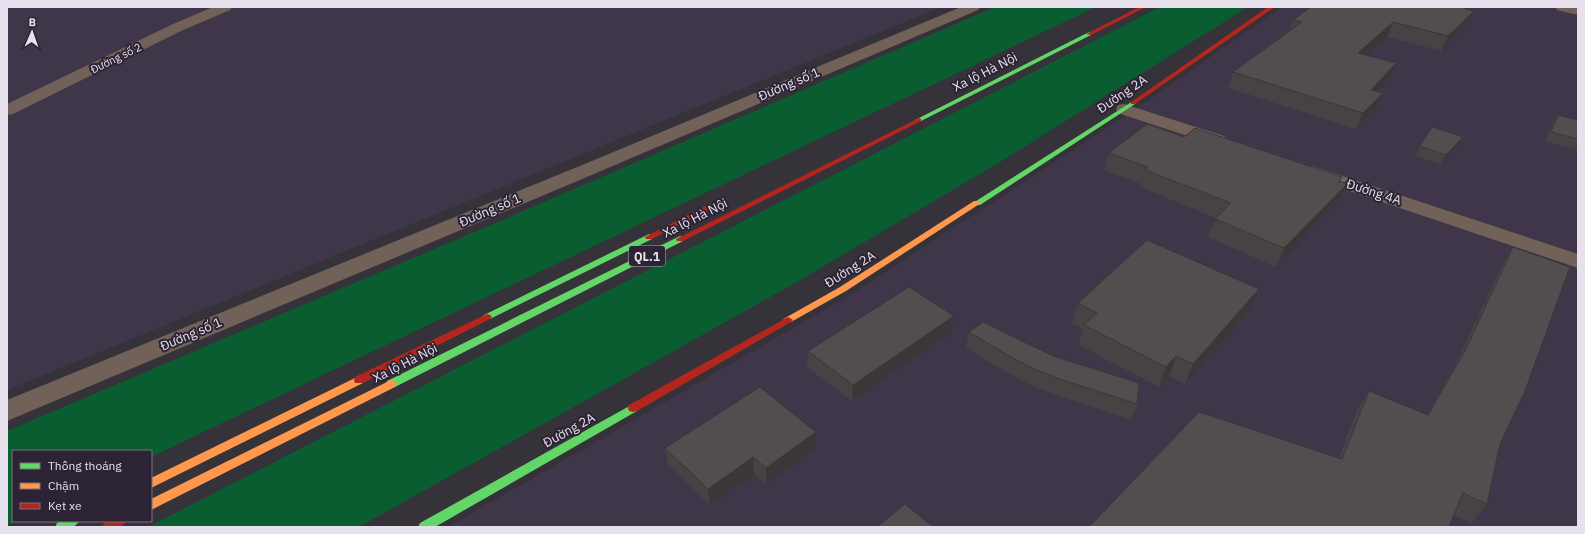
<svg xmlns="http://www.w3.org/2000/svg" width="1585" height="534" font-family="'IBM Plex Sans',sans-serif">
	<rect width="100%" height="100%" fill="#36323a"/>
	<path fill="#40364a" d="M7,7H941L7,390Z
		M1282,7H1578V527H448L852,294L1130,113Z"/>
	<path fill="#095d31" d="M995,7H1096L151,457V451H13V521H17L7,526V431L507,218Z
		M1160,7H1248L1005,159L797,282L359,527H148Z"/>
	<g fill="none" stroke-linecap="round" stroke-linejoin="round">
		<path fill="#726159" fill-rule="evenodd" d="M213,7H232L230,10L181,31L13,114L7,115V104L171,25Z
			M961,7H980L978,10L601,171L7,421V400L587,163Z
			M1555,7H1578V15L1557,10Z
			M1124,104L1224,136L1227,140L1224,144L1218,145L1212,144L1118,113L1116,109L1118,105Z
			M1312,166L1578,254V268L1305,176L1303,172L1305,168Z"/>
		<path fill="#63d668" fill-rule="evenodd" d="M1089,32L1092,34L1091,35L921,121H917L915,120Z
			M1133,101L1136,103L1135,104L980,205H977L973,203Z
			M649,234L653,237L652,239L490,319H484L482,317L484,315Z
			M680,236L683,237L684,239L683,241L395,387H387L386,384L387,381Z
			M633,404L637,405L638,408L637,411L435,527H418L420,523Z
			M61,521H79C75,530 63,527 55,527L57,523Z"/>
		<path fill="#ff974d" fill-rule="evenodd" d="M974,201H977L981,203L846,291L791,322H785L783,320L785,318L840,287Z
			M359,376L363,377L364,380L363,383L151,488V478Z
			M391,380L395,381L396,384L395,387L151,510V499Z"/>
		<path fill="#b3261e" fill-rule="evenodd" d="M1139,7H1146L1091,35L1086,34Z
			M1268,7H1275L1135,104H1131V102Z
			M919,118L921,119V121L683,241H677L676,239Z
			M713,202H716L720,204L652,239H646L645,237Z
			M487,314L490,315L492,317L490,319L363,383H355L354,380L355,377Z
			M788,317L793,320L791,322L637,411L633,412L629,411L628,408L629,405Z
			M108,521H126C122,530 110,527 102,527L104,523Z"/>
	</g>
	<path fill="#474344" d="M1466,9L1474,11L1466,25L1441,51L1387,37L1366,55L1396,63L1389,79L1377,91L1383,93L1376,109L1356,129L1228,88L1233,72L1289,31L1293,20Z
		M1558,115L1578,120V150L1545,141L1552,124Z
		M1184,137L1347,184L1339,202L1276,267L1208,237L1215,219L1216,218L1140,187L1141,184L1104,170L1109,153Z
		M1463,137L1457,147L1440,164L1415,156L1420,146Z
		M1513,247L1500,444L1487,504L1472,523L1454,515L1339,458L1357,410L1369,391L1427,415L1453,370L1502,265Z
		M1078,303L1251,308L1185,384L1169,376L1159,387L1079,345L1083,329L1072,323Z
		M954,316L952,332L852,401L807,367L808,351Z
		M969,332L1137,404L1131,420L1059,396L1030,385L1006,372L966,348Z
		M665,448L816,449L766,484L754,474L710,505L668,464Z"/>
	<path fill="#393737" d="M1474,11L1466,25L1441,51L1448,36Z
		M1393,22L1387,37L1351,68L1358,53Z
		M1396,63L1389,79L1364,105L1371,90Z
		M1383,93L1376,109L1356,129L1363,113Z
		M1463,137L1457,147L1440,164L1446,155Z
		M1347,184L1339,202L1276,267L1284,248Z
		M1259,289L1251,308L1185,384L1193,364Z
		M954,316L952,332L852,401L853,385Z
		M1176,356L1169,376L1159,387L1166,367Z
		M816,432V449L766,484V468Z
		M753,457L754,474L710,505L708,489Z"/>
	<path fill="#524e4f" stroke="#393737" d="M1311,7H1467L1465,9L1474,11L1448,36L1393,22L1358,53L1396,63L1371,90L1383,93L1363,113L1233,72L1302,22L1293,20Z
		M1558,115L1578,120V139L1551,132Z
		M1147,124L1184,137L1195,128L1342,177L1339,181L1347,184L1284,248L1215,219L1231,203L1145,170L1148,167L1109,153Z
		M1432,127L1463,137L1446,155L1420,146Z
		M1147,240L1259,289L1193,364L1176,356L1166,367L1084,325L1097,313L1078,303Z
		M1513,247L1570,267L1525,391L1500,444L1487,504L1463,493L1449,527H1089L1199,412L1342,459L1369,391L1428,415L1465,351Z
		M909,287L954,316L853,385L808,351Z
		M983,322L1053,356L1139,383L1137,404L1063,380L1034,369L1009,356L969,332Z
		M760,387L816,432L766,468L753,457L708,489L665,448Z
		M905,504L933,527H877Z"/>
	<g text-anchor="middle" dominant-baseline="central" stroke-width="4" stroke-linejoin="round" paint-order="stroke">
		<g font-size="11" fill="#e6e1ec" stroke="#2c2434">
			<text transform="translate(116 58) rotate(-26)">Đường số 2</text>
		</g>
		<rect fill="#2c2434" stroke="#aea8b5" stroke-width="1" x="629" y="246" width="36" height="20" rx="3"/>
		<g font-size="12" font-weight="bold" fill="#e6e1ec">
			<text x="647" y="256">QL.1</text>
		</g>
		<g font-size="13" fill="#e6e1ec" stroke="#2c2434">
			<text transform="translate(985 72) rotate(-27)">Xa lộ Hà Nội</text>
			<text transform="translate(789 84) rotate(-23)">Đường số 1</text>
			<text transform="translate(1122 94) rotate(-34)">Đường 2A</text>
			<text transform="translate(1374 192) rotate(18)">Đường 4A</text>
			<text transform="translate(490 210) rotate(-23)">Đường số 1</text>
			<text transform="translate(695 218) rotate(-27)">Xa lộ Hà Nội</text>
			<text transform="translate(850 269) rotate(-32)">Đường 2A</text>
			<text transform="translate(191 334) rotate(-23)">Đường số 1</text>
			<text transform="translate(405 363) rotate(-27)">Xa lộ Hà Nội</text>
			<text transform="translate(569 430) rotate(-29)">Đường 2A</text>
		</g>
	</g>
	<rect width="1585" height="534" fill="none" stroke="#e6e1ec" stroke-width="16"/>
	<rect x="12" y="450" width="140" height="72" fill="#2c2434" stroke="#76707e"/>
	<rect x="20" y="463" width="20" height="6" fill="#63d668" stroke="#76707e"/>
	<text x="48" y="470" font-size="12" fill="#e6e1ec">Thông thoáng</text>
	<rect x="20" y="483" width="20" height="6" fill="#ff974d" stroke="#76707e"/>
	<text x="48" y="490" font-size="12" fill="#e6e1ec">Chậm</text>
	<rect x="20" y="503" width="20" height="6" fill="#b3261e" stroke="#76707e"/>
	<text x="48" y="510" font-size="12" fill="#e6e1ec">Kẹt xe</text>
	<g transform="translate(32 32) rotate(2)" stroke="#2c2434" stroke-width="3" paint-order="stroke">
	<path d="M0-3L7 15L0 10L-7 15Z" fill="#e6e1ec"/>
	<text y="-6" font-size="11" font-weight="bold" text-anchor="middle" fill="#e6e1ec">B</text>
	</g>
</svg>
